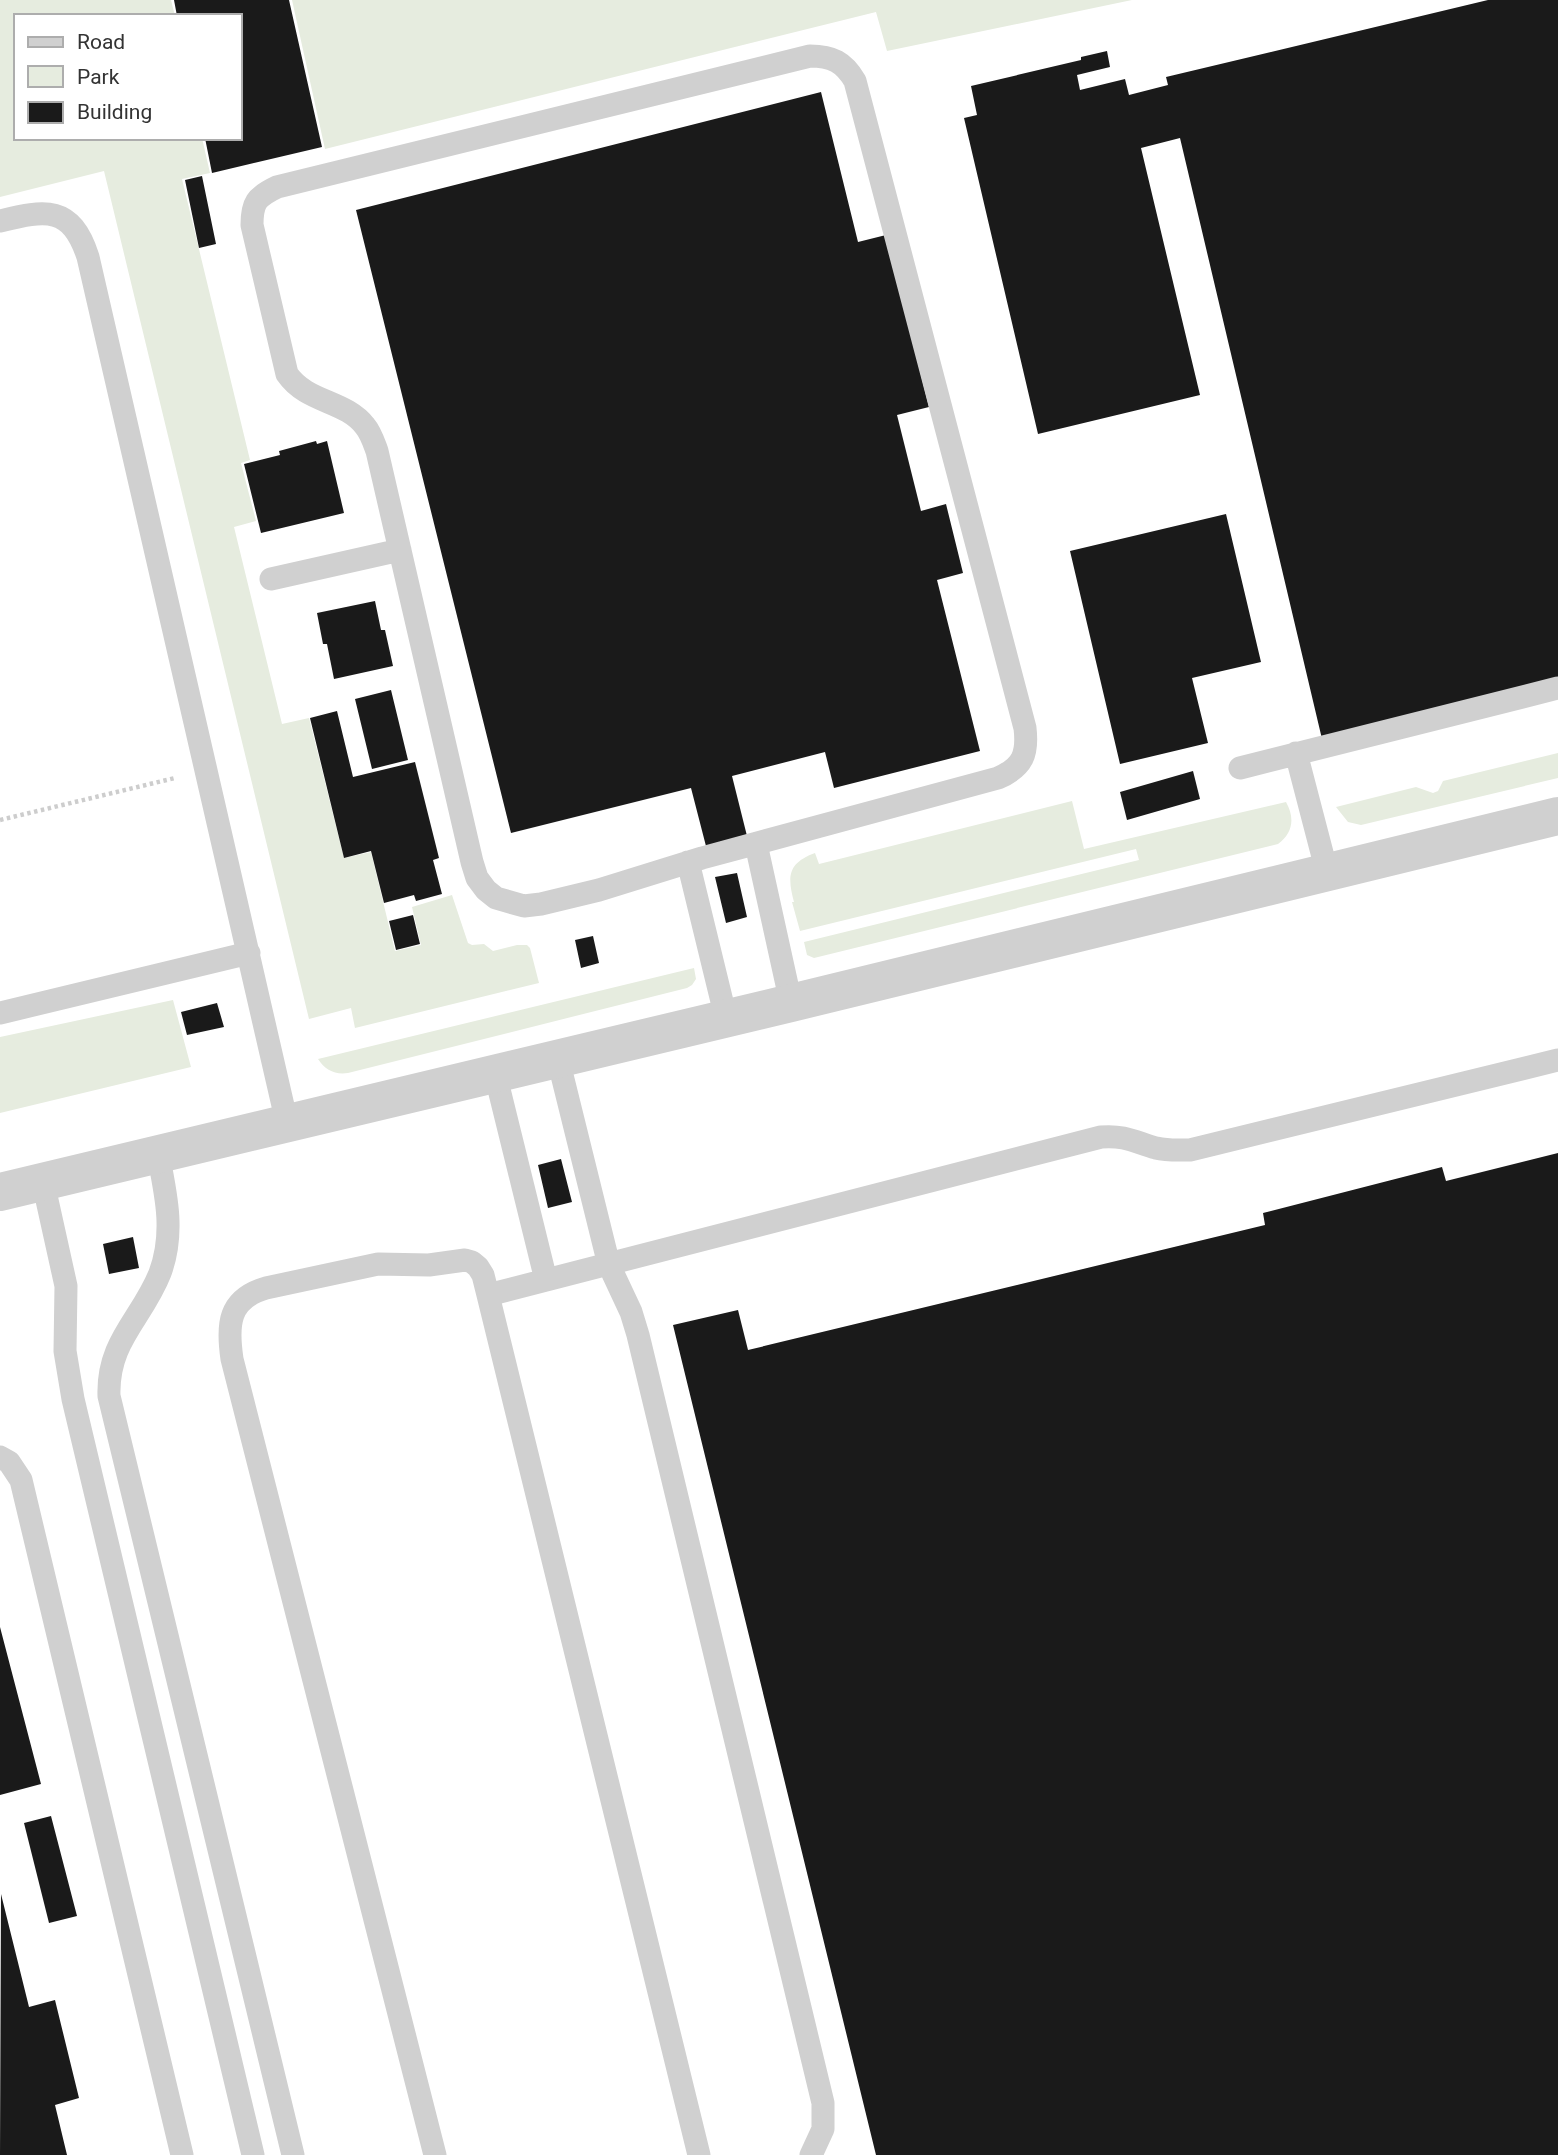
<svg xmlns="http://www.w3.org/2000/svg" width="1558" height="2155" font-family="Roboto,sans-serif">
	<rect width="100%" height="100%" fill="#fff"/>
	<path fill="#e6ecdf" d="M0,0H171L175,16H16V138H202L210,173L182,179L250,460L241,463L256,521L234,527L282,724L309,718L344,858L371,852L395,951L421,945L412,907L452,895L468,943L472,945L484,944L493,951L517,945H527L530,948L539,983L355,1028L351,1008L309,1019L104,171L0,197Z
		M292,0H1132L887,51L876,12L325,149Z
		M1558,753V778L1361,825L1348,822L1336,807L1416,787L1433,793L1438,791L1443,781Z
		M1072,801L1084,849L1286,802C1295,818 1293,833 1278,844L814,958L807,955L804,942L1139,860L1136,849L800,931L792,902H794C787,876 788,863 815,853L819,864Z
		M694,968L696,979L692,985L687,988L348,1073C335,1075 325,1070 318,1059Z
		M173,1000L191,1067L0,1113V1037Z"/>
	<path fill="#1a1a1a" d="M174,0H289L322,147L212,173L205,138H240V16H177Z
		M1488,0H1558V682L1322,739L1180,138L1141,148L1200,395L1038,434L964,118L977,115L971,86L1081,60V57L1107,51L1110,67L1077,75L1080,90L1125,79L1129,95L1168,85L1166,77Z
		M821,92L858,242L886,235L929,407L897,415L921,511L946,504L963,573L937,580L980,751L834,788L825,752L732,776L748,840L707,850L691,788L511,833L356,210Z
		M202,176L216,244L199,248L185,180Z
		M316,441L317,444L327,441L344,513L261,533L244,464L280,455L279,451Z
		M1226,514L1261,662L1192,678L1208,743L1120,764L1070,551Z
		M375,601L381,630H385L393,666L334,679L327,644H323L317,613Z
		M391,690L408,760L372,769L355,699Z
		M337,711L353,777L415,762L439,858L433,860L442,894L416,901L414,895L384,903L371,851L344,858L310,718Z
		M1193,771L1200,799L1127,820L1120,792Z
		M737,873L747,917L726,923L715,877Z
		M413,915L420,944L396,950L389,921Z
		M593,936L599,963L581,968L575,940Z
		M217,1003L224,1027L187,1035L181,1012Z
		M1558,1153V2155H876L673,1325L738,1310L748,1350L1265,1225L1263,1213L1442,1167L1446,1181Z
		M561,1159L572,1202L548,1208L538,1165Z
		M133,1237L139,1268L109,1274L103,1244Z
		M0,1627L41,1784L0,1795Z
		M51,1816L77,1916L49,1923L24,1823Z
		M1,1894L29,2007L55,2000L79,2098L55,2105L67,2155H0Z"/>
	<g fill="none" stroke-linecap="round" stroke-linejoin="round">
		<path stroke="#cdcdcd" stroke-width="4.5" stroke-dasharray="3.5 3.5" stroke-linecap="butt" d="M0,820L175,778"/>
		<path stroke="#d0d0d0" stroke-width="23" d="M810,56C832,56 844,62 855,81L1025,728C1028,754 1023,767 998,778L702,858L599,890L541,904L524,906L496,898L486,890L477,878L472,862L377,451C374,443 371,433 365,426C345,400 307,403 287,374L252,225C252,203 256,197 277,187Z
			M0,221C46,210 71,205 88,257L287,1123
			M271,579L400,550
			M1296,753L1327,872
			M1240,768L1558,688
			M756,844L791,1003
			M688,862L726,1018
			M0,1013L249,953
			M558,1059L609,1265L631,1312L638,1335L823,2103V2129L811,2155
			M495,1073L546,1280
			M158,1154C166,1194 175,1233 160,1273C142,1319 107,1341 109,1396L293,2155
			M43,1182L66,1286L65,1351L73,1399L253,2155
			M488,1295L1101,1137C1125,1135 1135,1142 1156,1148C1168,1151 1178,1150 1190,1150L1558,1060
			M0,1457L9,1462L21,1480L182,2155
			M435,2155L232,1359C227,1325 228,1299 266,1288L378,1264L429,1265L465,1260L472,1262L478,1267L483,1275L488,1295L699,2155"/>
		<path stroke="#d0d0d0" stroke-width="38" d="M0,1192L791,1003L1558,816"/>
	</g>
	<rect x="14" y="14" width="228" height="126" fill="#ffffff" stroke="#adadad" stroke-width="2"/>
	<rect x="28" y="37" width="35" height="10" fill="#d0d0d0" stroke="#adadad" stroke-width="2"/>
	<text x="77" y="49" font-size="21" fill="#333333">Road</text>
	<rect x="28" y="66" width="35" height="21" fill="#e6ecdf" stroke="#adadad" stroke-width="2"/>
	<text x="77" y="84" font-size="21" fill="#333333">Park</text>
	<rect x="28" y="102" width="35" height="21" fill="#1a1a1a" stroke="#adadad" stroke-width="2"/>
	<text x="77" y="119" font-size="21" fill="#333333">Building</text>
</svg>
